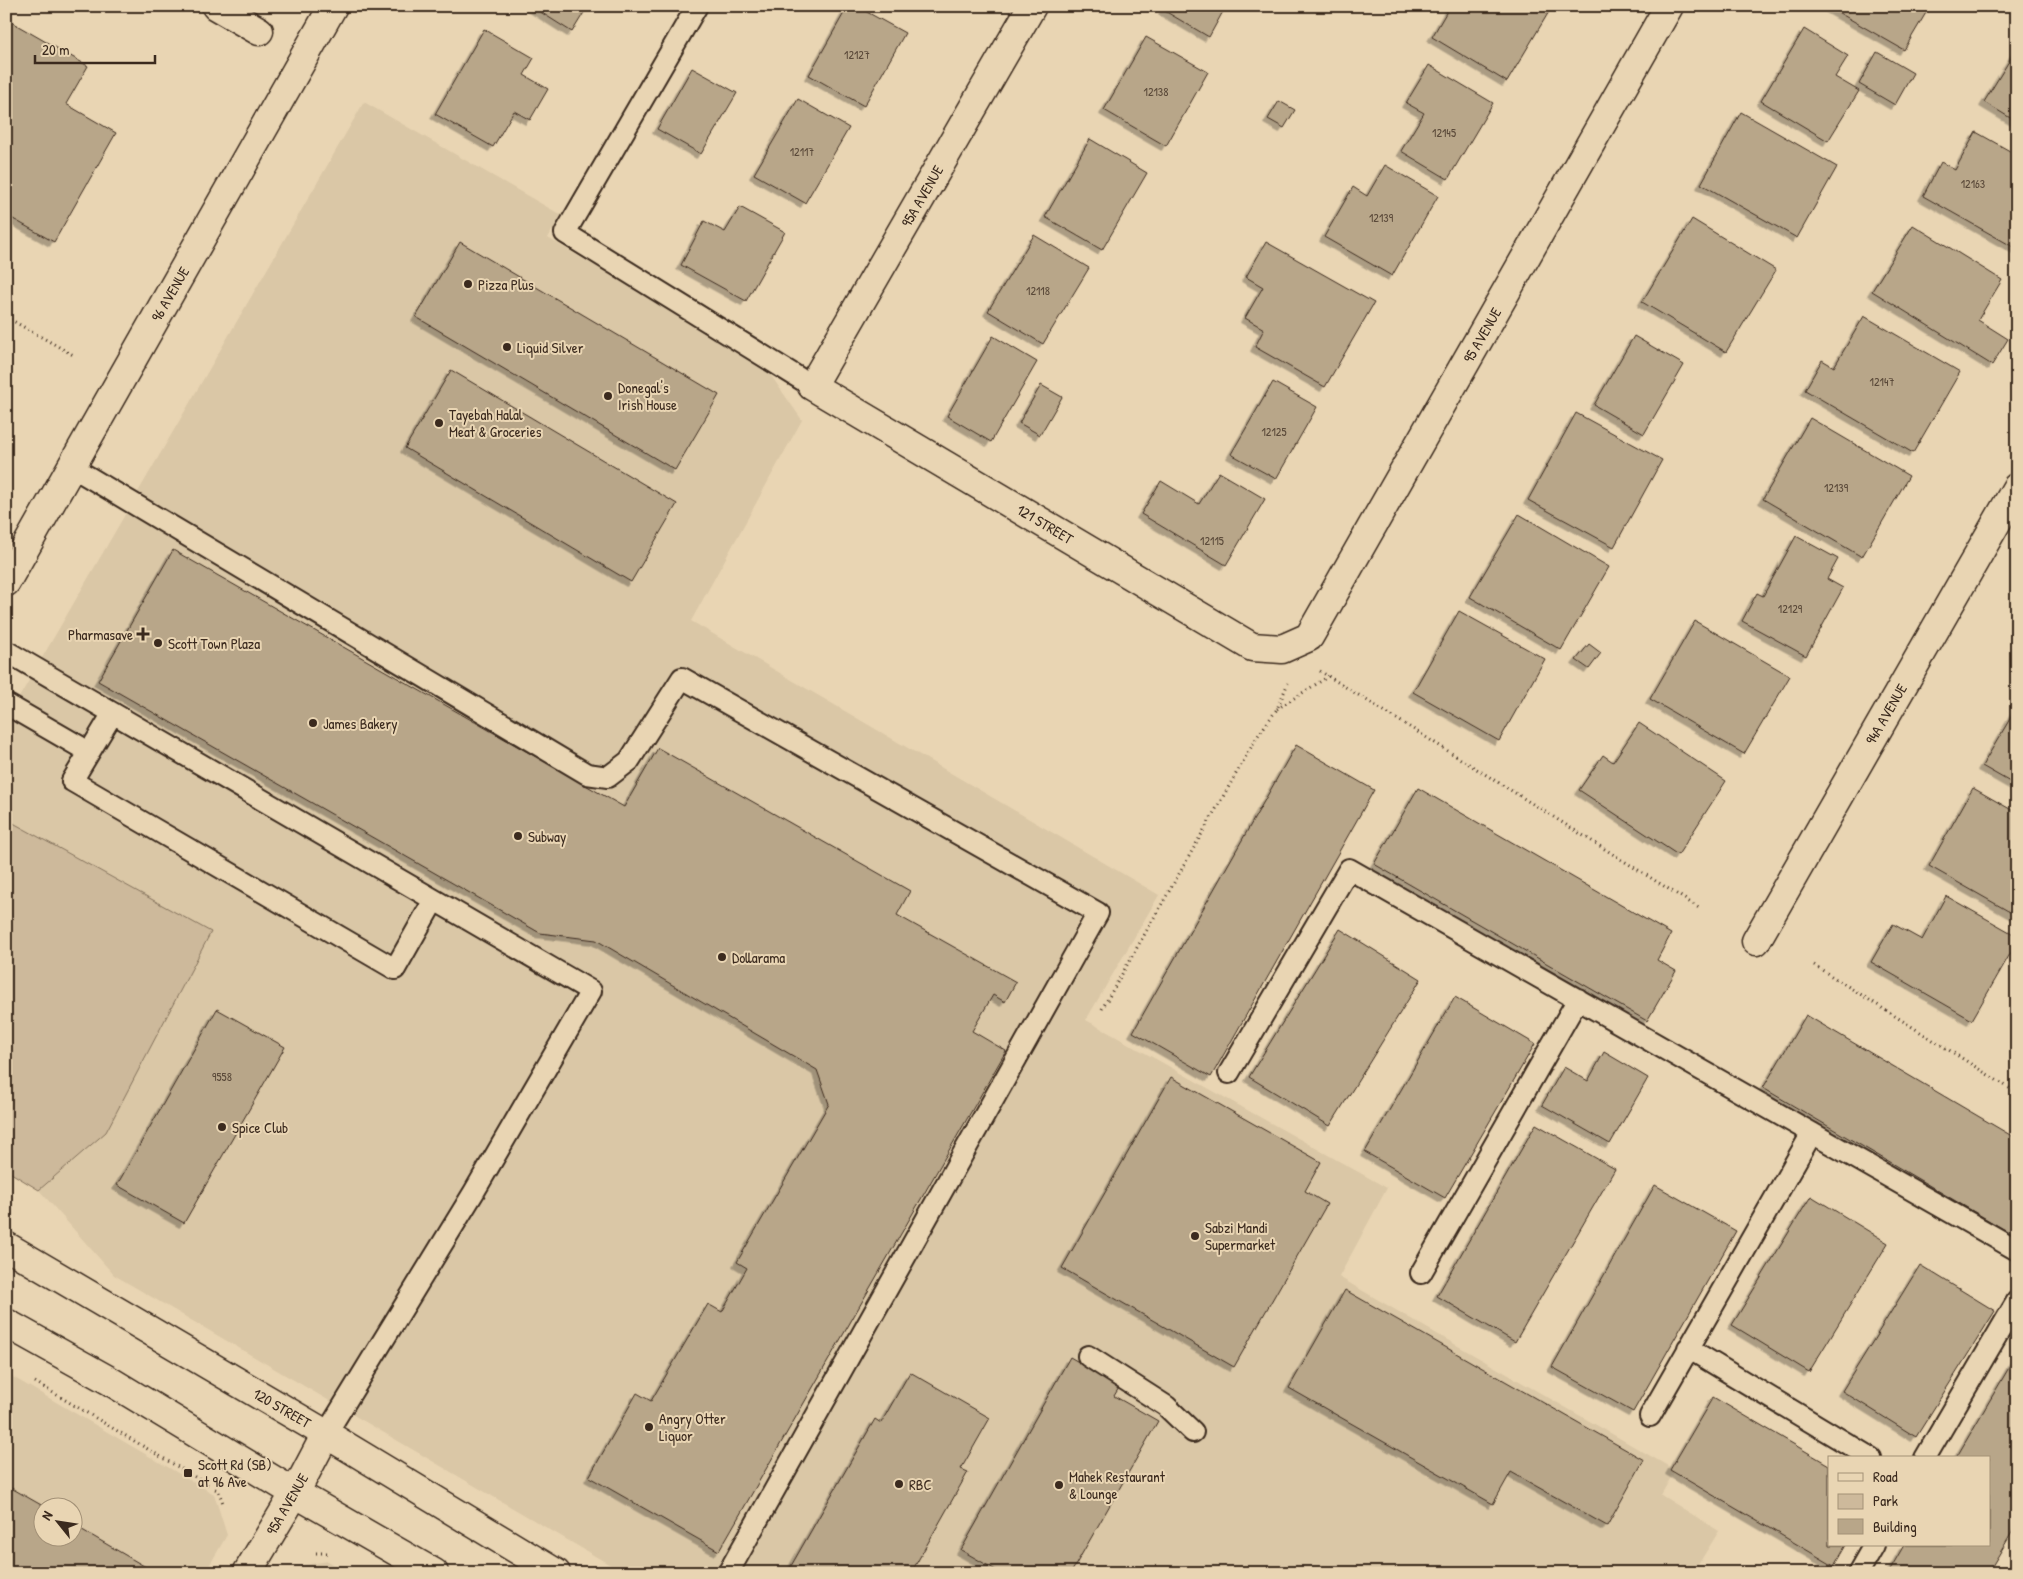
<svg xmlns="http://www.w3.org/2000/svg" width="2023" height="1579" font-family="'Patrick Hand',sans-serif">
	<defs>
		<filter id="shadow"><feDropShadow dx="-4.5" dy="4.5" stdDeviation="0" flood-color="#0004"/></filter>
	</defs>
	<rect width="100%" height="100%" fill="#e9d5b3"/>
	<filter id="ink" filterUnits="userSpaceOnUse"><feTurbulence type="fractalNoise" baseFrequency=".02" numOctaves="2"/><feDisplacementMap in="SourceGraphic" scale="10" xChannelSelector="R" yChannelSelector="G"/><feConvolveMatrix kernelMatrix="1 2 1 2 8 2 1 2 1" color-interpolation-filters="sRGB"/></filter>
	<g filter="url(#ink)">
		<path fill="#dac7a6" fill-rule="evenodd" d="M364,102L561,215L548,238L765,367L802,420L691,621L1159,895L1086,1020L1387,1188L1339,1277L1430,1330L1675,1470L1661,1495L1719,1531L1693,1573H624L114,1275L39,1190L6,1170V720Z
			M6,1373L214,1494L227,1535L205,1573H6ZM42,1506H72V1536H42Z
			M328,1561L347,1573H296L304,1565Z"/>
		<path fill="#cdb99b" stroke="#84725c" d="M6,819L211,932L106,1132L39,1190L6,1170Z"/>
		<path fill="#b8a689" stroke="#3b2a1e" filter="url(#shadow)" d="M531,6H588L572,32Z
			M848,6H856L905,33L864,106L809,75Z
			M1166,6H1226L1209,37L1163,10Z
			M1450,6H1544L1550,10L1507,82L1432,37Z
			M1827,6H1930L1904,50Z
			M6,19L88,66L66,104L116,133L54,242L6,215Z
			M484,29L534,58L524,75L548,89L530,120L514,111L493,147L435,114Z
			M1804,29L1848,56L1835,77L1859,91L1828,141L1761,101Z
			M1146,37L1208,72L1166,146L1104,110Z
			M2017,48V122L1984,102Z
			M1877,52L1913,73L1895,105L1859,84Z
			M1429,65L1493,103L1448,179L1401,151L1424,113L1406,103Z
			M692,68L737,93L701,154L657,129Z
			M798,99L849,128L805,203L754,174Z
			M1279,101L1295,110L1284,128L1268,119Z
			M1741,112L1837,167L1797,238L1701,184Z
			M1976,132L2017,155V249L1923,196L1941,162L1955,170Z
			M1090,139L1147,173L1102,250L1045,217Z
			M1385,165L1438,196L1392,276L1324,237L1353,187L1367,196Z
			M740,207L785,232L746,301L681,265L704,221L725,232Z
			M1692,219L1776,270L1726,352L1642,302Z
			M1913,225L2002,280L1978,320L2008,339L1992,365L1872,291Z
			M1034,235L1089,268L1043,344L988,311Z
			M460,242L719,395L675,470L416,317Z
			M1266,242L1374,303L1325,387L1255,347L1264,329L1245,318L1263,287L1246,277Z
			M1864,316L1960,372L1913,453L1805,390L1822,360L1834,367Z
			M993,336L1037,362L991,442L947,416Z
			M1634,336L1684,365L1644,434L1594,405Z
			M451,370L677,504L631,582L405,448Z
			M1273,382L1317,407L1276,479L1231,454Z
			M1041,385L1062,397L1040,435L1019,423Z
			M1576,413L1662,460L1614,547L1528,500Z
			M1810,418L1909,476L1862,557L1763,499Z
			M1219,472L1265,499L1226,565L1141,514L1161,481L1199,504Z
			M1519,514L1609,567L1561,650L1470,597Z
			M1796,536L1838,559L1827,579L1843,588L1806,656L1742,621L1757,593L1763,596Z
			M173,550L624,807L658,748L910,891L897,915L1016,982L1005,1002L993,995L972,1031L1006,1051L719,1551L589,1477L637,1393L651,1401L708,1304L722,1312L747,1268L737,1262L829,1104L817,1070L596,940L540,933L98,681Z
			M1459,611L1545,659L1499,741L1413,692Z
			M1695,621L1790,676L1744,754L1650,699Z
			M1589,644L1601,653L1589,669L1576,660Z
			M2017,707V786L1982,766Z
			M1639,723L1726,781L1678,855L1579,790L1603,755L1613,762Z
			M1296,745L1374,790L1211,1077L1133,1032Z
			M1418,788L1671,934L1657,960L1676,971L1647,1021L1374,864Z
			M1973,788L2017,813V916L1929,866Z
			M1946,896L2017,936V942L1972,1020L1871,962L1893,924L1922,940Z
			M1340,929L1421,979L1330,1126L1249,1077Z
			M1455,997L1535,1044L1445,1198L1365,1152Z
			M217,1009L285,1047L184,1223L117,1185Z
			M1806,1015L2017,1139V1237L1763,1088Z
			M1604,1052L1648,1078L1610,1144L1542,1105L1564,1067L1588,1081Z
			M1171,1077L1321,1162L1305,1191L1327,1204L1234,1367L1062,1268Z
			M1536,1124L1615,1169L1515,1342L1437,1296Z
			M1655,1185L1736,1231L1633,1412L1552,1367Z
			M1811,1196L1888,1243L1809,1372L1732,1325Z
			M1920,1265L1995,1311L1916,1437L1842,1391Z
			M1345,1290L1644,1460L1607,1526L1511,1472L1493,1504L1289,1388Z
			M2017,1354V1524L1988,1573H1888L1904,1545H1989V1458H1956Z
			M1070,1357L1120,1386L1114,1396L1158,1421L1071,1573H1001L961,1550Z
			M910,1372L990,1418L961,1469L968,1472L911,1573H787L875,1419L881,1423Z
			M1713,1397L1829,1465V1545H1846L1834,1566L1670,1470Z
			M6,1485L43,1506L42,1536H72V1524L156,1573H6Z"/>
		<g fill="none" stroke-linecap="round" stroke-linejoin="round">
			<g stroke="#3b2a1e" stroke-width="24">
				<path id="service" d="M697,6L565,233L812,386
					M72,467L587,774L608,777L629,761L682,678L1098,913L728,1573
					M6,651L591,991L474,1192L326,1434
					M6,704L89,752
					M113,713L72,781L395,969L434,900
					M1229,1073L1349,869L2017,1250
					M1421,1273L1578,999
					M1688,1348L1871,1458
					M1088,1356L1166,1406L1193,1432
					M1650,1416L1812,1133
					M1925,1458L2017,1301
					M1858,1573L1874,1545"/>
			</g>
			<g stroke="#3b2a1e" stroke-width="31">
				<path id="minor" d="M216,6L259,31
					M1032,6L812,386L1252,647L1282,649L1309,637L1669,6
					M1756,941L2017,487
					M247,1573L295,1493L326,1434"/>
			</g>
			<g stroke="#3b2a1e" stroke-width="31">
				<path id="secondary" d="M6,582L333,6
					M6,1246L326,1434L556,1573
					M6,1323L110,1381L295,1493L434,1573"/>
			</g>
			<path stroke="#3b2a1e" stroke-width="3" stroke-dasharray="1 4" stroke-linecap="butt" d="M6,317L75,356
				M1320,671L1699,908
				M1277,709L1329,676
				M1814,965L2017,1093
				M1102,1009L1257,737L1277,709L1288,683
				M35,1382L210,1486
				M215,1489L218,1490L223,1503
				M316,1553H328"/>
			<use href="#service" stroke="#e9d5b3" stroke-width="20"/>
			<use href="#minor" stroke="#e9d5b3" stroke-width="28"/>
			<use href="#secondary" stroke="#e9d5b3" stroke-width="28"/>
		</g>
	</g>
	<g fill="#3b2a1e" stroke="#e9d5b3" stroke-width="2">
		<circle cx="468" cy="284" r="5"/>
		<circle cx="507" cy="347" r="5"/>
		<circle cx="608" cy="396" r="5"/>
		<circle cx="439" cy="423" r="5"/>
		<path d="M140.5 626.5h5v5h5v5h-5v5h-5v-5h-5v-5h5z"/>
		<circle cx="158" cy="643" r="5"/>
		<circle cx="313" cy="723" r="5"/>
		<circle cx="518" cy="836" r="5"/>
		<circle cx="722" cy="957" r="5"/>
		<circle cx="222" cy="1127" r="5"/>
		<circle cx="1195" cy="1236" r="5"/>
		<circle cx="649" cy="1427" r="5"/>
		<rect x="183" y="1468" width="10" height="10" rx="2.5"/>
		<circle cx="899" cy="1484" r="5"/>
		<circle cx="1059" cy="1485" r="5"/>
	</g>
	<g text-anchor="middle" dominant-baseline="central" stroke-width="4" stroke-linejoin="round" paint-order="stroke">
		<g font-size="12" fill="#5a4939">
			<text x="857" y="54">12127</text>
			<text x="1156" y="91">12138</text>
			<text x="1444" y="132">12145</text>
			<text x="802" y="151">12117</text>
			<text x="1973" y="183">12163</text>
			<text x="1381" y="217">12139</text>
			<text x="1038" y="290">12118</text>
			<text x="1882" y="381">12147</text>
			<text x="1274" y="431">12125</text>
			<text x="1836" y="487">12139</text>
			<text x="1212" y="540">12115</text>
			<text x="1790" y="608">12129</text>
			<text x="222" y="1076">9558</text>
		</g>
		<g font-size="15" fill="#3b2a1e" stroke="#e9d5b3">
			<text transform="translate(922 196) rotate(-60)">95A AVENUE</text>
			<text transform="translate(170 294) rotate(-60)">96 AVENUE</text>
			<text transform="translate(1482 335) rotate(-60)">95 AVENUE</text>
			<text transform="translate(1045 524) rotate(31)">121 STREET</text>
			<text transform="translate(1886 714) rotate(-60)">94A AVENUE</text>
			<text transform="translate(282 1408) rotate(30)">120 STREET</text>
			<text transform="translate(287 1504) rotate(-60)">95A AVENUE</text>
		</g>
		<g font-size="15" fill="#3b2a1e" stroke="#e9d5b3" text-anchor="start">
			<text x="478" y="284">Pizza Plus</text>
			<text x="517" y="347">Liquid Silver</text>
			<text x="618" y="387">Donegal's<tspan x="618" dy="17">Irish House</tspan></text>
			<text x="449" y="414">Tayebah Halal<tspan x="449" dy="17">Meat &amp; Groceries</tspan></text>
			<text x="133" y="634" text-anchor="end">Pharmasave</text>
			<text x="168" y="643">Scott Town Plaza</text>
			<text x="323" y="723">James Bakery</text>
			<text x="528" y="836">Subway</text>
			<text x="732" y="957">Dollarama</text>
			<text x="232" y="1127">Spice Club</text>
			<text x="1205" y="1227">Sabzi Mandi<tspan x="1205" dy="17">Supermarket</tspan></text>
			<text x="659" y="1418">Angry Otter<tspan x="659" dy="17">Liquor</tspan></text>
			<text x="198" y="1464">Scott Rd (SB)<tspan x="198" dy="17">at 96 Ave</tspan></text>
			<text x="1069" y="1476">Mahek Restaurant<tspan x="1069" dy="17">&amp; Lounge</tspan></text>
			<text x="909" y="1484">RBC</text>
		</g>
	</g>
	<rect width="2023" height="1579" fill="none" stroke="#e9d5b3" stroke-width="25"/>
	<rect x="12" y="12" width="1998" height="1554" fill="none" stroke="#3b2a1e" stroke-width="2" filter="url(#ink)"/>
	<rect x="1828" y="1456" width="162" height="90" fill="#e9d5b3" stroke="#a39177"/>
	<rect x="1838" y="1473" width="25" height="8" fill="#e9d5b3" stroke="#a39177"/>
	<text x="1873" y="1482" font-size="15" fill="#3b2a1e">Road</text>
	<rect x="1838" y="1494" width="25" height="15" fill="#cdb99b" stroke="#a39177"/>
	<text x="1873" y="1506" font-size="15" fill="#3b2a1e">Park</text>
	<rect x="1838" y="1519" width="25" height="15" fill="#b8a689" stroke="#a39177"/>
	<text x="1873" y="1532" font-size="15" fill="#3b2a1e">Building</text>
	<g transform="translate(58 1522) rotate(300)"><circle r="24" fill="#e9d5b3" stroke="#a39177"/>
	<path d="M0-4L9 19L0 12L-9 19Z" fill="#3b2a1e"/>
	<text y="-8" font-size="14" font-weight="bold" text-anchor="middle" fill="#3b2a1e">N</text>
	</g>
	<path d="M35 55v8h120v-8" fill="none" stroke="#3b2a1e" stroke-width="2.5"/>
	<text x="42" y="55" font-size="15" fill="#3b2a1e" stroke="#e9d5b3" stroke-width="4" paint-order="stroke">20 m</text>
</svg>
